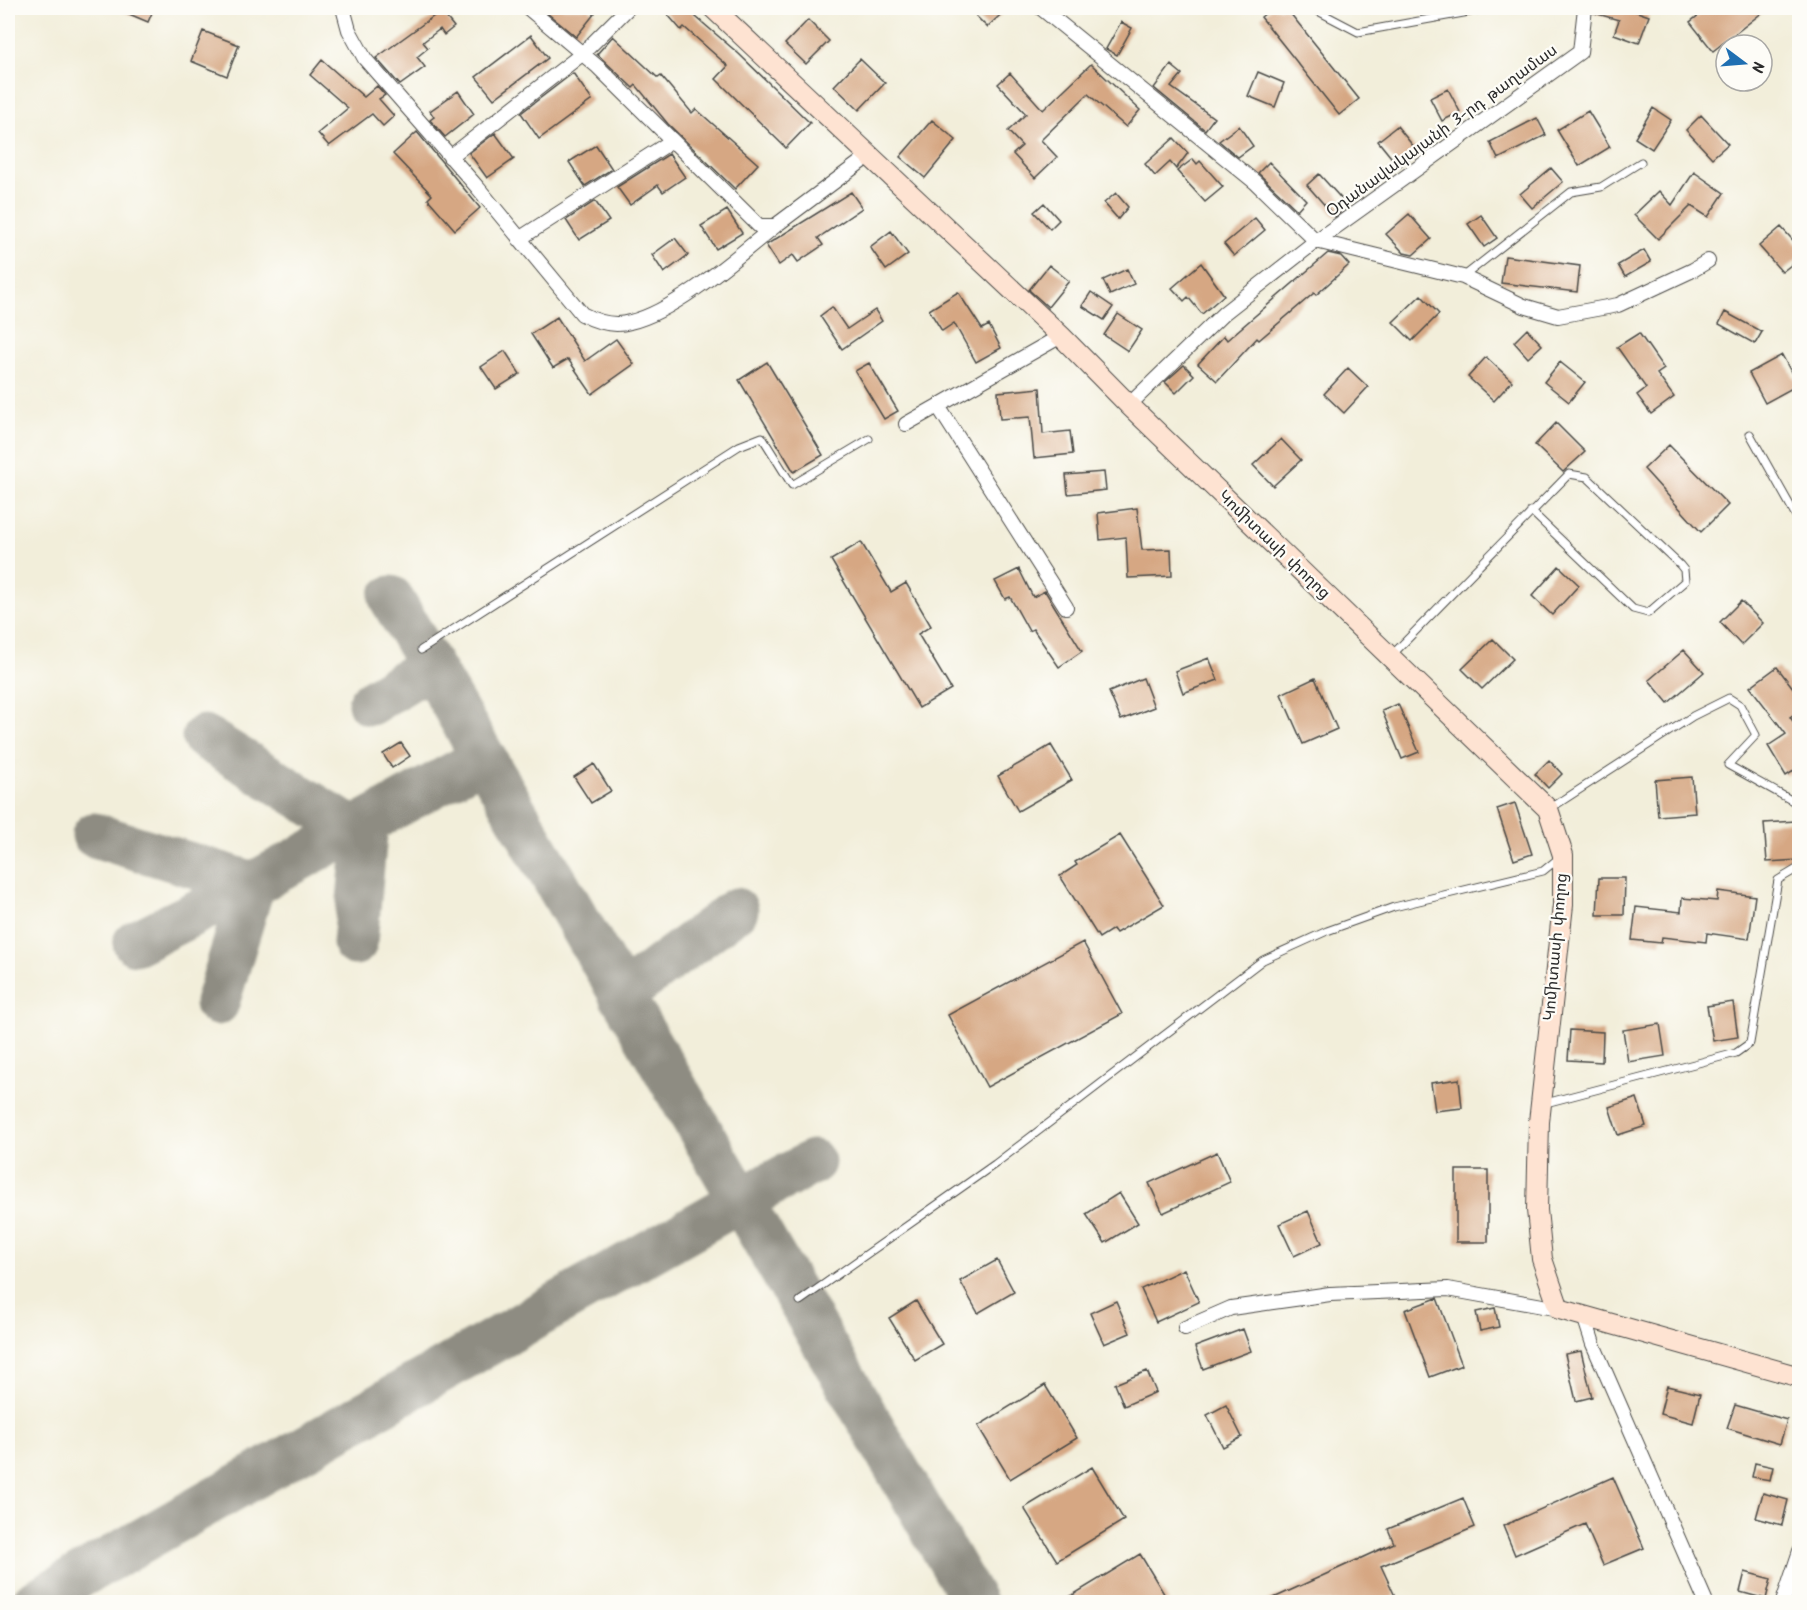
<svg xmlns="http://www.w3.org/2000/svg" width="1807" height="1610" font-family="Kalam,'Noto Sans Armenian',sans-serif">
	<rect width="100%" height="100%" fill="#fdfcf7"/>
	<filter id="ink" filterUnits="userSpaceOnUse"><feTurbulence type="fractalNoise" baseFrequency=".0167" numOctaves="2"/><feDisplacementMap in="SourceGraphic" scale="12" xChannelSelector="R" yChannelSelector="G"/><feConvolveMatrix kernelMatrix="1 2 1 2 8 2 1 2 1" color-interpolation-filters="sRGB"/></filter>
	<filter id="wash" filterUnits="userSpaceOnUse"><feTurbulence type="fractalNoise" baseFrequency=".008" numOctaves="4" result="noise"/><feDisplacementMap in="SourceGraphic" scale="24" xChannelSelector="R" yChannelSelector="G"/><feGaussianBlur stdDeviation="1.35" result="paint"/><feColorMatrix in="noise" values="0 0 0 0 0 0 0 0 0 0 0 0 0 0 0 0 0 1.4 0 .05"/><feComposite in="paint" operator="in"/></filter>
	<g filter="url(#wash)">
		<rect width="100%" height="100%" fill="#f2eeda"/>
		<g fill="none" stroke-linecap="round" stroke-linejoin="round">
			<path stroke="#8e8c82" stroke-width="45" d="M391,598L974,1602
				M370,703L430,666
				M204,737L354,830
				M94,835L253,884L135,943
				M355,943L366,824
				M621,996L736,910
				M217,1003L253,884L484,758
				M34,1602L741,1200L813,1162"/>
		</g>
		<g id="blocks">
			<path fill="#d6a783" d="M115,8H154L148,22Z
				M541,8H587L595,13L576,37Z
				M662,8H690L696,17L739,54L810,123L786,148L716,79L728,66L684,27L681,30Z
				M985,8H1008L987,27L976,16Z
				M1272,8H1286L1359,99L1339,115L1261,17Z
				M1594,8H1626L1649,16L1639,43L1614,34L1619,20L1594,13Z
				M1708,8H1768L1713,51L1690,22Z
				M441,11L454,27L444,35L440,29L423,42L428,48L417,57L425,67L400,85L376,58Z
				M808,20L829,41L806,64L785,44Z
				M1121,22L1132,28L1117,55L1106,49Z
				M203,31L239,45L227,76L191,61Z
				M531,35L548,58L494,99L476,77Z
				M613,36L658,78L661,76L692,113L696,109L758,164L735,189L668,124L636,85L633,88L597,54Z
				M860,59L885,83L859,110L834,86Z
				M322,60L364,97L377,86L385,95L379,99L394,116L383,126L372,114L329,146L318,133L348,108L310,75Z
				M1091,64L1140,110L1126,127L1088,94L1041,140L1057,157L1035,178L1013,154L1022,146L1008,131L1026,114L998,84L1010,73L1043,110Z
				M1171,65L1182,74L1171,87L1214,118L1205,130L1154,88Z
				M1258,72L1284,83L1275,107L1248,96Z
				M573,73L592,100L539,139L521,113Z
				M1448,89L1460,112L1442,121L1430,98Z
				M458,91L474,114L445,137L430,120L434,117L430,111Z
				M1653,108L1671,120L1652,149L1635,138Z
				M1588,111L1610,147L1579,166L1557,130Z
				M1701,115L1728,144L1712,158L1686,130Z
				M1537,118L1546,135L1498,159L1490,142Z
				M932,120L956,140L925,178L900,157Z
				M1239,126L1253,146L1238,157L1219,141Z
				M1397,126L1418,152L1399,167L1378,141Z
				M417,132L480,208L455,230L428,199L432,195L393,154Z
				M495,133L514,159L487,178L469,153Z
				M1174,138L1188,153L1176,169L1170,162L1155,176L1145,164Z
				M596,145L612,169L585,186L569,162Z
				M669,154L685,177L663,192L658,185L630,205L617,187Z
				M1193,159L1197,164L1200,161L1223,187L1205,202L1177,171Z
				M1269,162L1306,200L1297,210L1258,173Z
				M1551,168L1563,182L1532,208L1520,194Z
				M1694,172L1724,193L1708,217L1691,206L1658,239L1634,215L1659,191L1672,205Z
				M1319,174L1348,206L1335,217L1307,185Z
				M851,192L862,208L818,238L823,245L798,262L793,255L779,265L766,245Z
				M1116,193L1128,207L1118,219L1104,203Z
				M595,201L609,221L579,240L566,220Z
				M1044,203L1059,220L1050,229L1034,212Z
				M727,210L742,233L716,249L701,226Z
				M1409,214L1431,239L1413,255L1404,253L1386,234Z
				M1481,215L1497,238L1484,247L1468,224Z
				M1255,218L1265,230L1234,256L1224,244Z
				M1781,227L1800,248V258L1782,272L1759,246Z
				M891,231L908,254L886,270L870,247Z
				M675,238L688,255L664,273L652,255Z
				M1644,250L1651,262L1625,277L1618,265Z
				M1328,253L1341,256L1349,265L1316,295L1314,293L1259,340L1257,338L1217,381L1198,364L1224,336L1227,340Z
				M1505,256L1580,266L1577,292L1501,283Z
				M1201,263L1224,295L1202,314L1188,297L1184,301L1172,288Z
				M1049,265L1069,281L1048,307L1029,290Z
				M1127,269L1134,284L1110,295L1103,280Z
				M958,292L982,329L989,325L1001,348L976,362L954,323L942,331L929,310Z
				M1091,292L1113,307L1104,320L1082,306Z
				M1421,295L1439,314L1412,341L1393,322Z
				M832,307L847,329L875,310L882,321L842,349L820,316Z
				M1725,312L1762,332L1755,344L1719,324Z
				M1118,314L1142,330L1128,351L1104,335Z
				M557,317L585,361L616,339L634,364L592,394L568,359L553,368L531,334Z
				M1527,329L1542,345L1528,358L1514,342Z
				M1639,333L1664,369L1657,374L1674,397L1651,414L1637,395L1646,388L1617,347Z
				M505,351L520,374L496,389L481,367Z
				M1782,355L1798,385L1765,403L1749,373Z
				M1486,357L1512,381L1494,401L1468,377Z
				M767,362L823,455L794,472L739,380Z
				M1560,362L1585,382L1569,402L1544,382Z
				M869,363L898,411L884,419L855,371Z
				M1184,365L1194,375L1176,393L1165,382Z
				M1348,368L1368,387L1344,413L1324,394Z
				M1040,388L1043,434L1070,431L1073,454L1034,458L1030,417L1000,419L998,392Z
				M1556,423L1585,452L1563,472L1535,445Z
				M1281,439L1301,460L1273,486L1253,465Z
				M1669,445L1728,505L1701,532L1644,469Z
				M1104,472L1106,490L1068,494L1066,475Z
				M1137,508L1142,550L1171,549L1172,576L1128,578L1126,537L1100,540L1098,513Z
				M861,542L891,592L906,583L931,626L918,634L951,689L919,708L831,560Z
				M1559,566L1579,585L1552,615L1532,596Z
				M1019,569L1033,597L1045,591L1082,651L1059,667L1033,629L1029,631L1010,597L1005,599L995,581Z
				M1741,601L1763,623L1741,645L1720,622Z
				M1493,639L1513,659L1482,689L1462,669Z
				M1684,650L1704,672L1668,703L1649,680Z
				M1209,658L1218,680L1183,693L1175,671Z
				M1777,667L1800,697V710L1790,717L1797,727L1800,725V767L1786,776L1768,746L1786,734L1750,687Z
				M1143,678L1154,707L1121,720L1109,692Z
				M1315,678L1337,729L1303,744L1281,694Z
				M1398,704L1419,752L1402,759L1382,711Z
				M401,743L410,756L392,768L383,754Z
				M1051,745L1072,780L1018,811L998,776Z
				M1549,760L1562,774L1548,788L1535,774Z
				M594,764L611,791L591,803L574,777Z
				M1692,777L1695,813L1658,816L1655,780Z
				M1515,803L1532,854L1514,860L1497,809Z
				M1796,821L1799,860L1767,862L1764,823Z
				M1120,835L1164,905L1116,933L1113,929L1099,938L1060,876L1077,865L1075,862Z
				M1599,878H1625L1624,915H1597Z
				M1718,891L1755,896L1749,939L1707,933L1706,942L1662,937L1661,943L1632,940L1636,907L1681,912L1682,898L1717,901Z
				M1083,942L1122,1014L987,1087L948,1015Z
				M1733,1002L1738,1037L1713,1041L1707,1006Z
				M1660,1024L1665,1056L1628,1062L1623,1030Z
				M1570,1030L1603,1032L1602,1062L1568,1060Z
				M1459,1079L1462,1108L1435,1111L1431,1083Z
				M1637,1098L1646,1126L1618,1135L1609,1107Z
				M1217,1152L1230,1182L1163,1213L1149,1183Z
				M1456,1170H1488V1242H1456Z
				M1119,1193L1138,1223L1105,1243L1086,1214Z
				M1308,1211L1322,1243L1294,1256L1279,1224Z
				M997,1260L1014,1292L978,1313L960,1281Z
				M1184,1269L1199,1302L1156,1322L1141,1289Z
				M1437,1298L1462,1365L1430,1377L1405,1310Z
				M916,1301L942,1344L915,1360L889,1318Z
				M1116,1301L1130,1333L1104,1344L1090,1313Z
				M1495,1308L1499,1327L1480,1331L1476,1312Z
				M1243,1329L1251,1351L1203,1369L1195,1347Z
				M1581,1351L1592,1397L1576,1401L1565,1354Z
				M1147,1371L1156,1392L1124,1406L1115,1384Z
				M1045,1385L1077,1438L1010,1479L978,1426Z
				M1667,1386L1700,1394L1693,1423L1660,1414Z
				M1226,1405L1242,1437L1223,1447L1207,1415Z
				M1735,1405L1787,1420L1780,1444L1727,1428Z
				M1755,1463L1773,1467L1770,1480L1752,1477Z
				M1092,1467L1124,1520L1057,1561L1024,1508Z
				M1613,1477L1644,1548L1603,1565L1585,1524L1515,1555L1503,1526Z
				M1763,1493L1788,1500L1782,1525L1756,1518Z
				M1463,1498L1475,1527L1381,1566L1395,1596L1381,1602H1265L1394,1543L1388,1529Z
				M1140,1554L1169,1602H1061Z
				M1745,1572L1771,1579L1766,1599L1740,1592Z"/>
		</g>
	</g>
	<g filter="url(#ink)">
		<use href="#blocks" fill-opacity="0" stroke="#494845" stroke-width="1.5"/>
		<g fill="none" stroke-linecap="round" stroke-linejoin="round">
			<g stroke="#494845" stroke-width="9">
				<path id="lane" d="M1312,8L1358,32L1491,8
					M1463,277L1571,192L1601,187L1641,162
					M1750,434L1800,523
					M421,650L739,446L762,437L792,485L869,439
					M1392,655L1569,474L1587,477L1680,565L1684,570L1685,581L1648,613L1633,609L1531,511
					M1551,808L1693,716L1729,698L1740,705L1756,735L1728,765L1800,805
					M1542,1104L1736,1053L1750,1043L1778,880L1800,867
					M800,1301L995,1164L1263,960L1327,931L1394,907L1543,871L1559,858"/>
			</g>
			<g stroke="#494845" stroke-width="16">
				<path id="street" d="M343,8L349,30L365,59L478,188L582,314C597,322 613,327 630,322C675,312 739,255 775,226
					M528,8L598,67L759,226H775L870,155
					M1041,8L1255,182L1316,241L1463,277L1524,306L1558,316L1618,305L1693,270L1708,261
					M450,157L582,54L628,8
					M519,239L672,141
					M1129,405L1224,313L1316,241L1580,52L1585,8
					M938,406L1066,607
					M906,424L1061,336
					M1584,1316L1593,1344L1706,1602
					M1185,1328L1231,1308L1330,1294L1448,1289L1559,1309
					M1783,1602L1800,1551"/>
			</g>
			<g stroke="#494845" stroke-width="22">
				<path id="secondary" d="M713,8L1061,336L1129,405L1548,809L1563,855V905L1539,1122L1537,1210L1542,1259L1559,1309L1800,1377"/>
			</g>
			<use href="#lane" stroke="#fff" stroke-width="7"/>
			<use href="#street" stroke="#fff" stroke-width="14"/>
			<use href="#secondary" stroke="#fee3d2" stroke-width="20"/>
		</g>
	</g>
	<g text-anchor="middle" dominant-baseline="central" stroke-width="4.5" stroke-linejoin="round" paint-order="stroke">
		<g font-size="16" fill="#2b2b2b" stroke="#fdfcf7">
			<text transform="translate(1442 131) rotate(-36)">Օդանավակայանի 3-րդ թաղամաս</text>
			<text transform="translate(1274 545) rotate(44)">Կոմիտասի փողոց</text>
			<text transform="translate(1556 947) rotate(-85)">Կոմիտասի փողոց</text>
		</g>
	</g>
	<rect width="1807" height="1610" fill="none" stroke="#fdfcf7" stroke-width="30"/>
	<g transform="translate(1744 63) rotate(106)"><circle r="28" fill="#fdfcf7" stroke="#a9a8a5" stroke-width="1.5"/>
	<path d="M0-4.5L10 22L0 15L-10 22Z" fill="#1f6fb2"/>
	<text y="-9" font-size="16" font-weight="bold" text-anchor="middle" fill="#2b2b2b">N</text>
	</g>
</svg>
